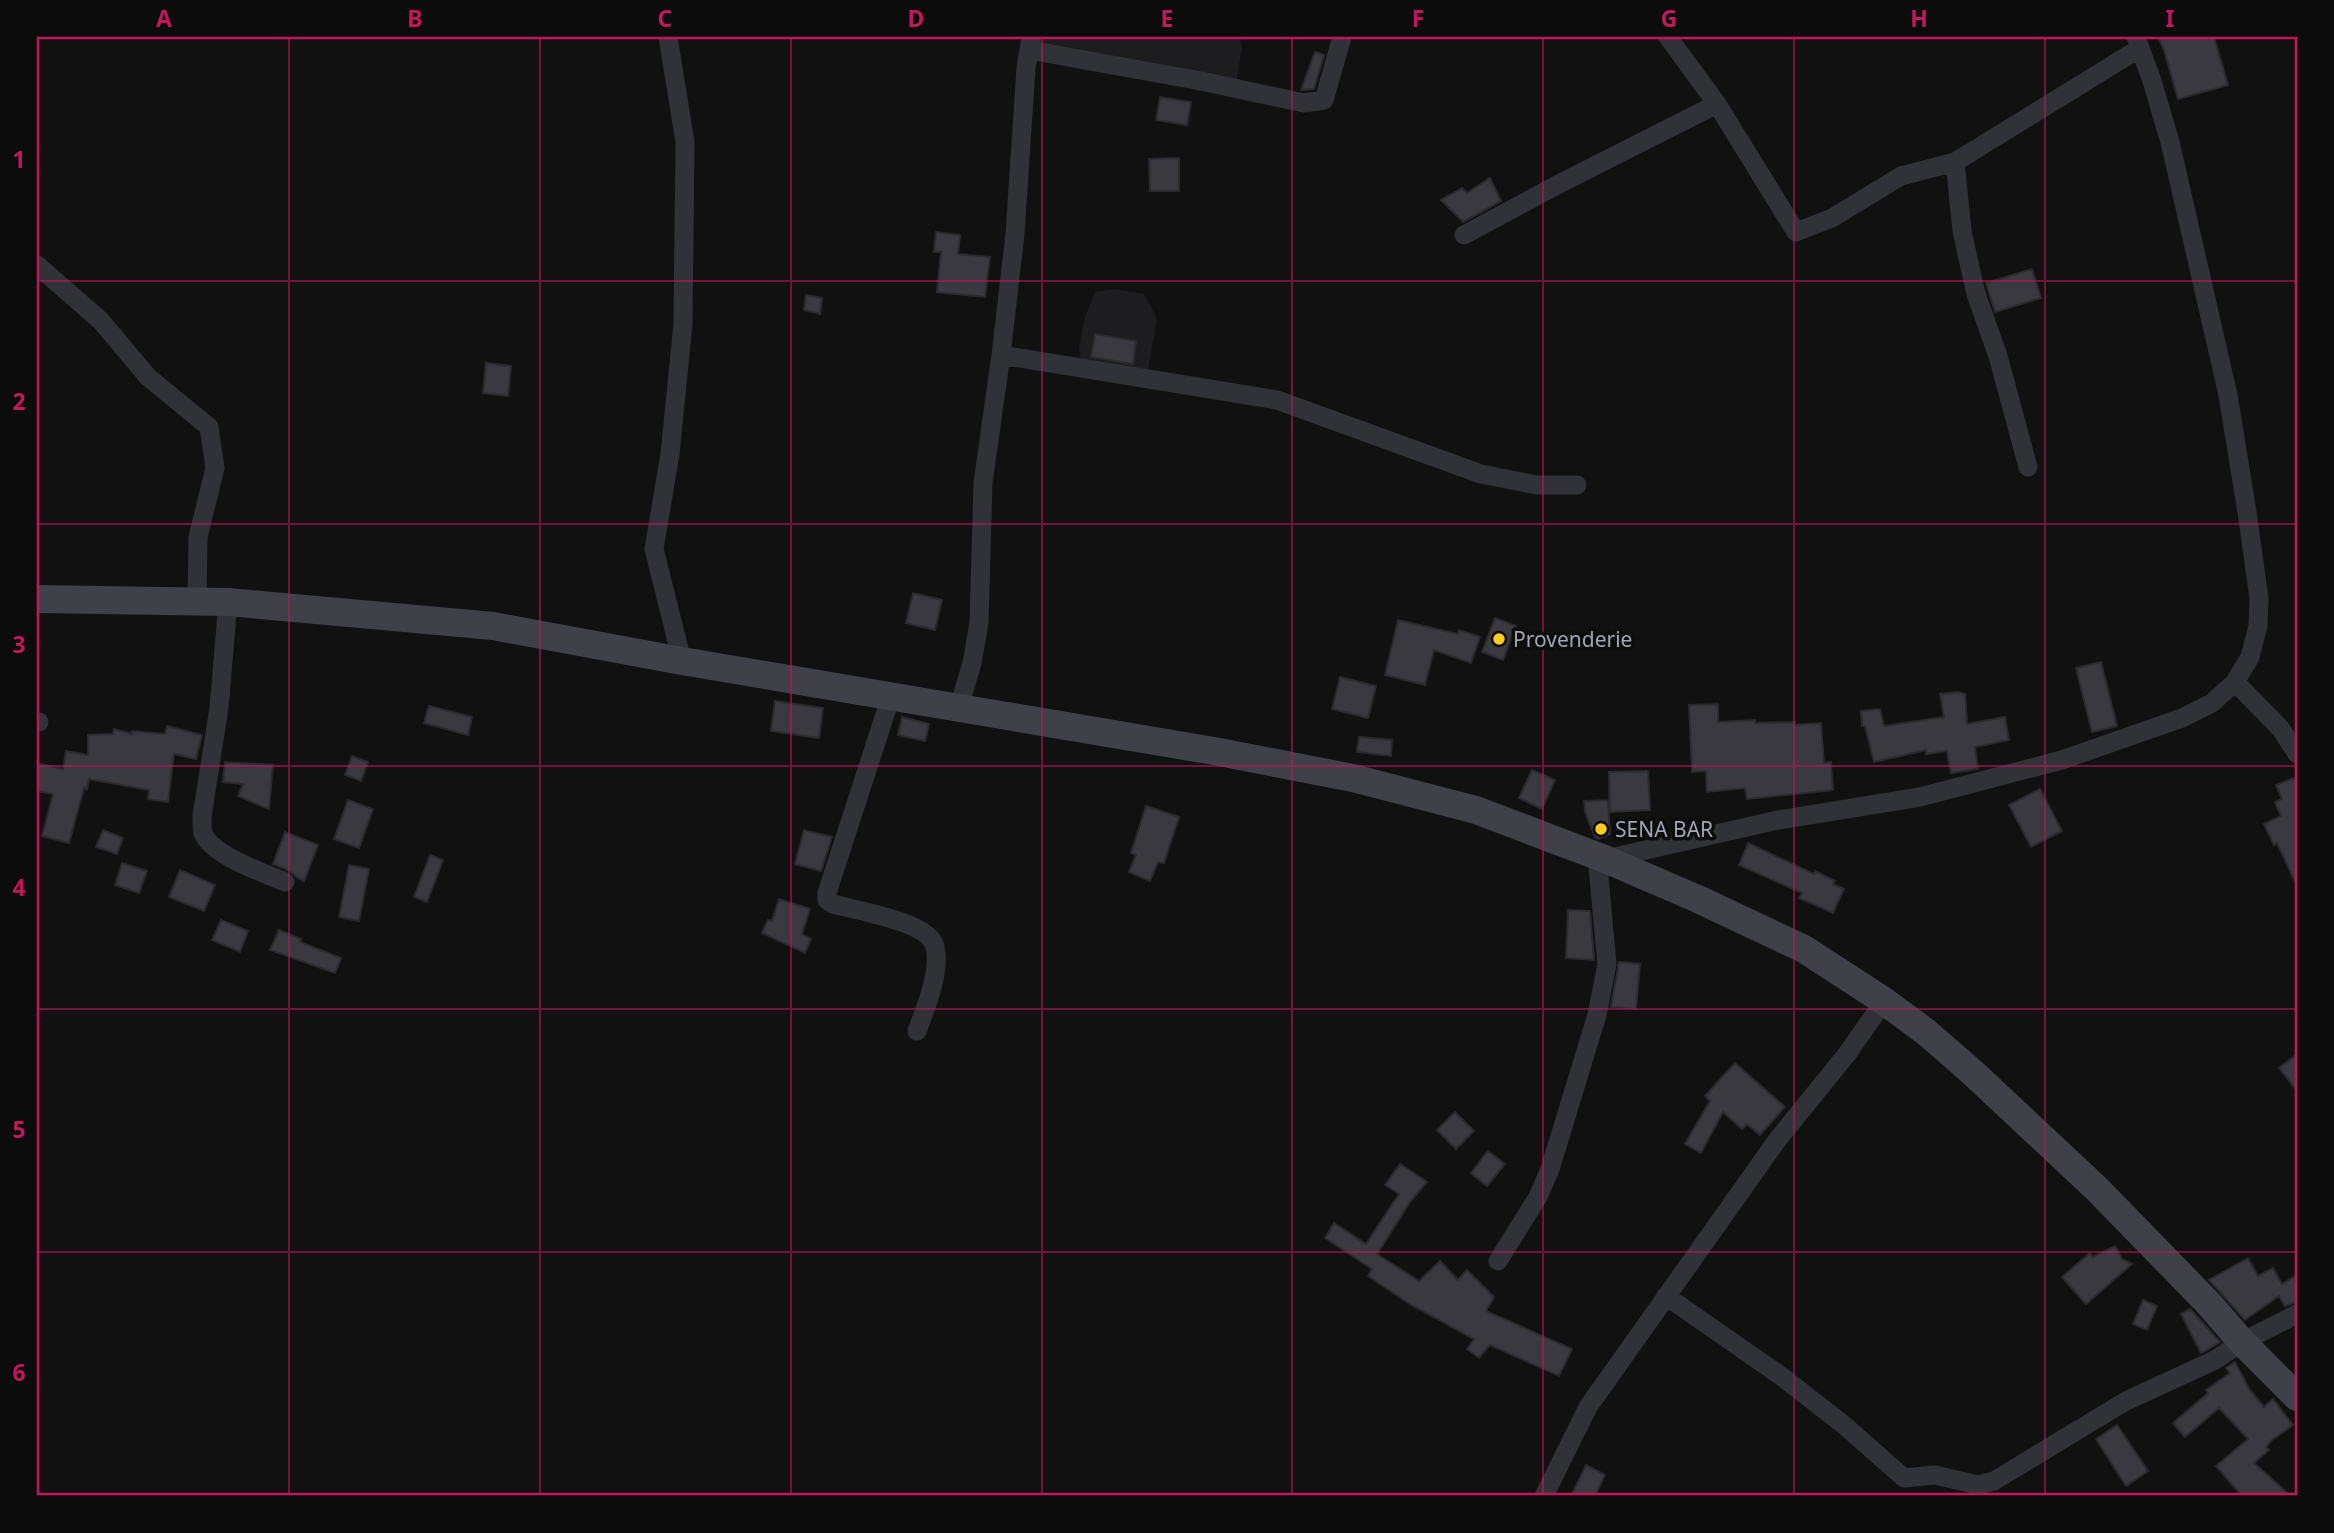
<svg xmlns="http://www.w3.org/2000/svg" width="2334" height="1533" font-family="'Noto Sans',sans-serif">
	<rect width="100%" height="100%" fill="#111112"/>
	<path fill="#1d1d1f" d="M1025,37H1239L1242,47L1236,84L1056,53Z
		M1115,289L1144,294L1157,318L1148,370L1083,371L1079,349L1085,317L1095,292Z"/>
	<path fill="#3a393f" stroke="#2b2a2e" stroke-width="2" d="M2158,37H2214L2228,85L2178,99L2164,50Z
		M1315,52L1324,55L1314,89L1301,90Z
		M1160,97L1191,102L1187,125L1156,120Z
		M1179,158V191H1150L1149,159Z
		M1490,178L1501,201L1463,222L1441,200L1462,188L1467,193Z
		M936,232L960,235L958,254L990,257L985,297L937,292L941,252H934Z
		M2032,269L2041,298L1995,312L1986,283Z
		M806,295L822,298L820,314L804,310Z
		M1095,334L1136,341L1133,364L1091,357Z
		M486,363L511,366L508,396L483,393Z
		M913,593L942,600L935,630L906,623Z
		M1495,618L1516,626L1503,660L1482,652Z
		M1398,620L1458,634L1459,630L1480,637L1471,663L1434,650L1425,685L1385,675Z
		M2101,662L2117,726L2092,732L2076,668Z
		M1340,677L1376,686L1368,718L1332,709Z
		M1958,692L1965,694L1967,724L2005,717L2009,740L1975,747L1978,769L1951,773L1947,751L1926,754V750L1874,762L1865,726H1862L1861,711L1880,709L1884,726L1944,717L1940,694Z
		M775,701L823,708L819,738L771,731Z
		M1718,704V722L1755,720V723L1795,722V725L1821,723L1824,763L1831,762L1833,790L1747,799L1745,788L1707,792L1706,771L1692,772L1689,705Z
		M429,706L472,717L468,735L424,723Z
		M902,717L929,724L925,741L898,735Z
		M167,726L202,735L196,759L174,754L168,802L148,799L149,790L89,779L87,789L84,788L69,843L42,836L53,794L37,791V763L63,769L66,751L88,755V735L113,734L114,729L132,734V731L165,734Z
		M1359,737L1392,740L1391,756L1357,752Z
		M352,756L368,762L361,781L345,775Z
		M225,762L273,765L269,809L238,796L243,784L223,782Z
		M1532,770L1555,780L1542,809L1519,798Z
		M1648,771L1650,810L1610,812L1609,772Z
		M2297,777V886L2277,843L2274,845L2264,824L2281,816L2275,802L2282,799L2276,785Z
		M2040,789L2062,831L2031,847L2009,805Z
		M348,800L373,809L359,848L334,839Z
		M1608,800L1610,834L1598,839L1595,837L1585,812L1584,801Z
		M1146,806L1179,817L1164,863L1158,862L1150,881L1129,872L1136,855L1131,853Z
		M103,830L123,838L117,854L96,847Z
		M804,830L832,837L821,871L795,864Z
		M285,832L318,845L304,881L296,877L290,871L273,864Z
		M1748,843L1814,874L1815,871L1835,881L1833,884L1844,889L1833,913L1799,898L1802,893L1739,865Z
		M430,855L443,860L427,902L414,897Z
		M122,863L147,871L139,893L115,885Z
		M349,865L369,869L359,921L339,917Z
		M180,870L215,885L204,911L169,897Z
		M779,899L810,909L802,934L811,939L805,953L762,933L768,920L772,921Z
		M1568,910L1590,911L1594,960L1566,958Z
		M221,920L248,931L240,952L212,940Z
		M279,930L301,939L300,942L341,958L335,973L270,950Z
		M1619,962L1640,964L1636,1009L1611,1007Z
		M2297,1054V1091L2279,1068Z
		M1735,1063L1785,1107L1760,1135L1747,1124L1742,1129L1723,1112L1701,1153L1685,1144L1710,1101L1705,1096Z
		M1455,1112L1474,1131L1456,1149L1437,1130Z
		M1488,1151L1505,1164L1487,1186L1471,1173Z
		M1400,1164L1427,1182L1410,1202L1377,1254L1419,1281L1440,1261L1458,1280L1467,1270L1494,1297L1486,1311L1572,1349L1559,1376L1490,1345L1479,1358L1467,1349L1474,1339L1413,1306L1368,1276L1372,1269L1325,1238L1334,1223L1366,1244L1399,1194L1385,1185Z
		M2115,1246L2122,1259L2132,1264L2086,1304L2062,1277L2090,1253L2093,1257Z
		M2248,1258L2258,1276L2273,1268L2282,1284L2297,1275V1302L2285,1306L2279,1296L2245,1320L2209,1280Z
		M2143,1300L2157,1306L2147,1330L2133,1324Z
		M2190,1309L2220,1342L2201,1353L2181,1314Z
		M2235,1362L2249,1389L2264,1407L2273,1399L2293,1425L2272,1440L2266,1447L2269,1450L2254,1463L2291,1496H2242L2216,1466L2248,1439L2219,1408L2185,1437L2173,1423L2208,1393L2206,1390L2230,1373L2226,1368Z
		M2117,1425L2148,1471L2126,1486L2096,1439Z
		M1586,1465L1605,1475L1595,1496H1571Z"/>
	<g fill="none" stroke-linecap="round" stroke-linejoin="round">
		<path stroke="#313238" stroke-width="19" d="M668,37L685,142L683,324L670,454L654,549L682,661
			M1668,37L1717,104L1796,232L1832,218L1901,176L1955,162L2140,48
			M1029,50L1201,81L1304,103L1324,100L1342,37
			M1955,162L1962,231L1976,294L1998,356L2028,467
			M1464,235L1557,185L1717,104
			M37,265L101,321L148,377L209,427L215,468L198,537L197,602
			M1001,355L1277,400L1481,474L1537,485H1577
			M228,602L219,708L202,816C202,821 202,828 203,833C211,855 264,873 285,882
			M2235,682L2281,729L2297,754
			M891,696L827,893V900L833,904C855,910 922,921 933,942C944,964 925,1010 917,1031
			M959,707L972,663L979,623L983,483L1001,355L1015,234L1026,68L1031,37
			M37,722H39
			M1606,859L1778,820L1920,797L2062,760L2182,718L2212,703L2235,682L2250,657L2258,626L2259,598L2247,512L2228,395L2170,142L2152,81L2136,37
			M1498,1261L1538,1197L1550,1169L1597,1015L1607,964L1597,856
			M1666,1296L1781,1376L1844,1425L1904,1478L1935,1475L1978,1485L1994,1481L2126,1401L2215,1360L2242,1342L2297,1314
			M1544,1496L1588,1407L1778,1139L1847,1054L1884,1001"/>
		<path stroke="#3f4048" stroke-width="28" d="M37,599L228,602L493,626L682,661L1214,751L1353,778L1476,810L1605,859L1698,899L1804,949L1884,1001L1926,1032L1972,1072L2097,1189L2209,1304L2242,1342L2297,1397"/>
	</g>
	<path fill="none" stroke="#c2185b" stroke-width="2" stroke-opacity="0.55" d="M289,37V1496M540,37V1496M791,37V1496M1042,37V1496M1292,37V1496M1543,37V1496M1794,37V1496M2045,37V1496M37,281H2297M37,524H2297M37,766H2297M37,1009H2297M37,1252H2297"/>
	<g fill="#fecc1d" stroke="#0c0c0d" stroke-width="2.5">
		<circle cx="1499" cy="639" r="7"/>
		<circle cx="1601" cy="829" r="7"/>
	</g>
	<g text-anchor="middle" dominant-baseline="central" stroke-width="7" stroke-linejoin="round" paint-order="stroke">
		<g font-size="21" fill="#a1a5b4" stroke="#0c0c0d" text-anchor="start">
			<text x="1513" y="639">Provenderie</text>
			<text x="1615" y="829">SENA BAR</text>
		</g>
	</g>
	<rect width="2334" height="1533" fill="none" stroke="#0c0c0d" stroke-width="77"/>
	<rect x="38" y="38" width="2258" height="1456" fill="none" stroke="#c2185b" stroke-width="2.5"/>
	<g font-size="23" text-anchor="middle" font-weight="bold" fill="#c2185b">
		<text x="164" y="27">A</text>
		<text x="415" y="27">B</text>
		<text x="665" y="27">C</text>
		<text x="916" y="27">D</text>
		<text x="1167" y="27">E</text>
		<text x="1418" y="27">F</text>
		<text x="1669" y="27">G</text>
		<text x="1919" y="27">H</text>
		<text x="2170" y="27">I</text>
		<text x="19" y="168">1</text>
		<text x="19" y="410">2</text>
		<text x="19" y="653">3</text>
		<text x="19" y="896">4</text>
		<text x="19" y="1138">5</text>
		<text x="19" y="1381">6</text>
	</g>
</svg>
